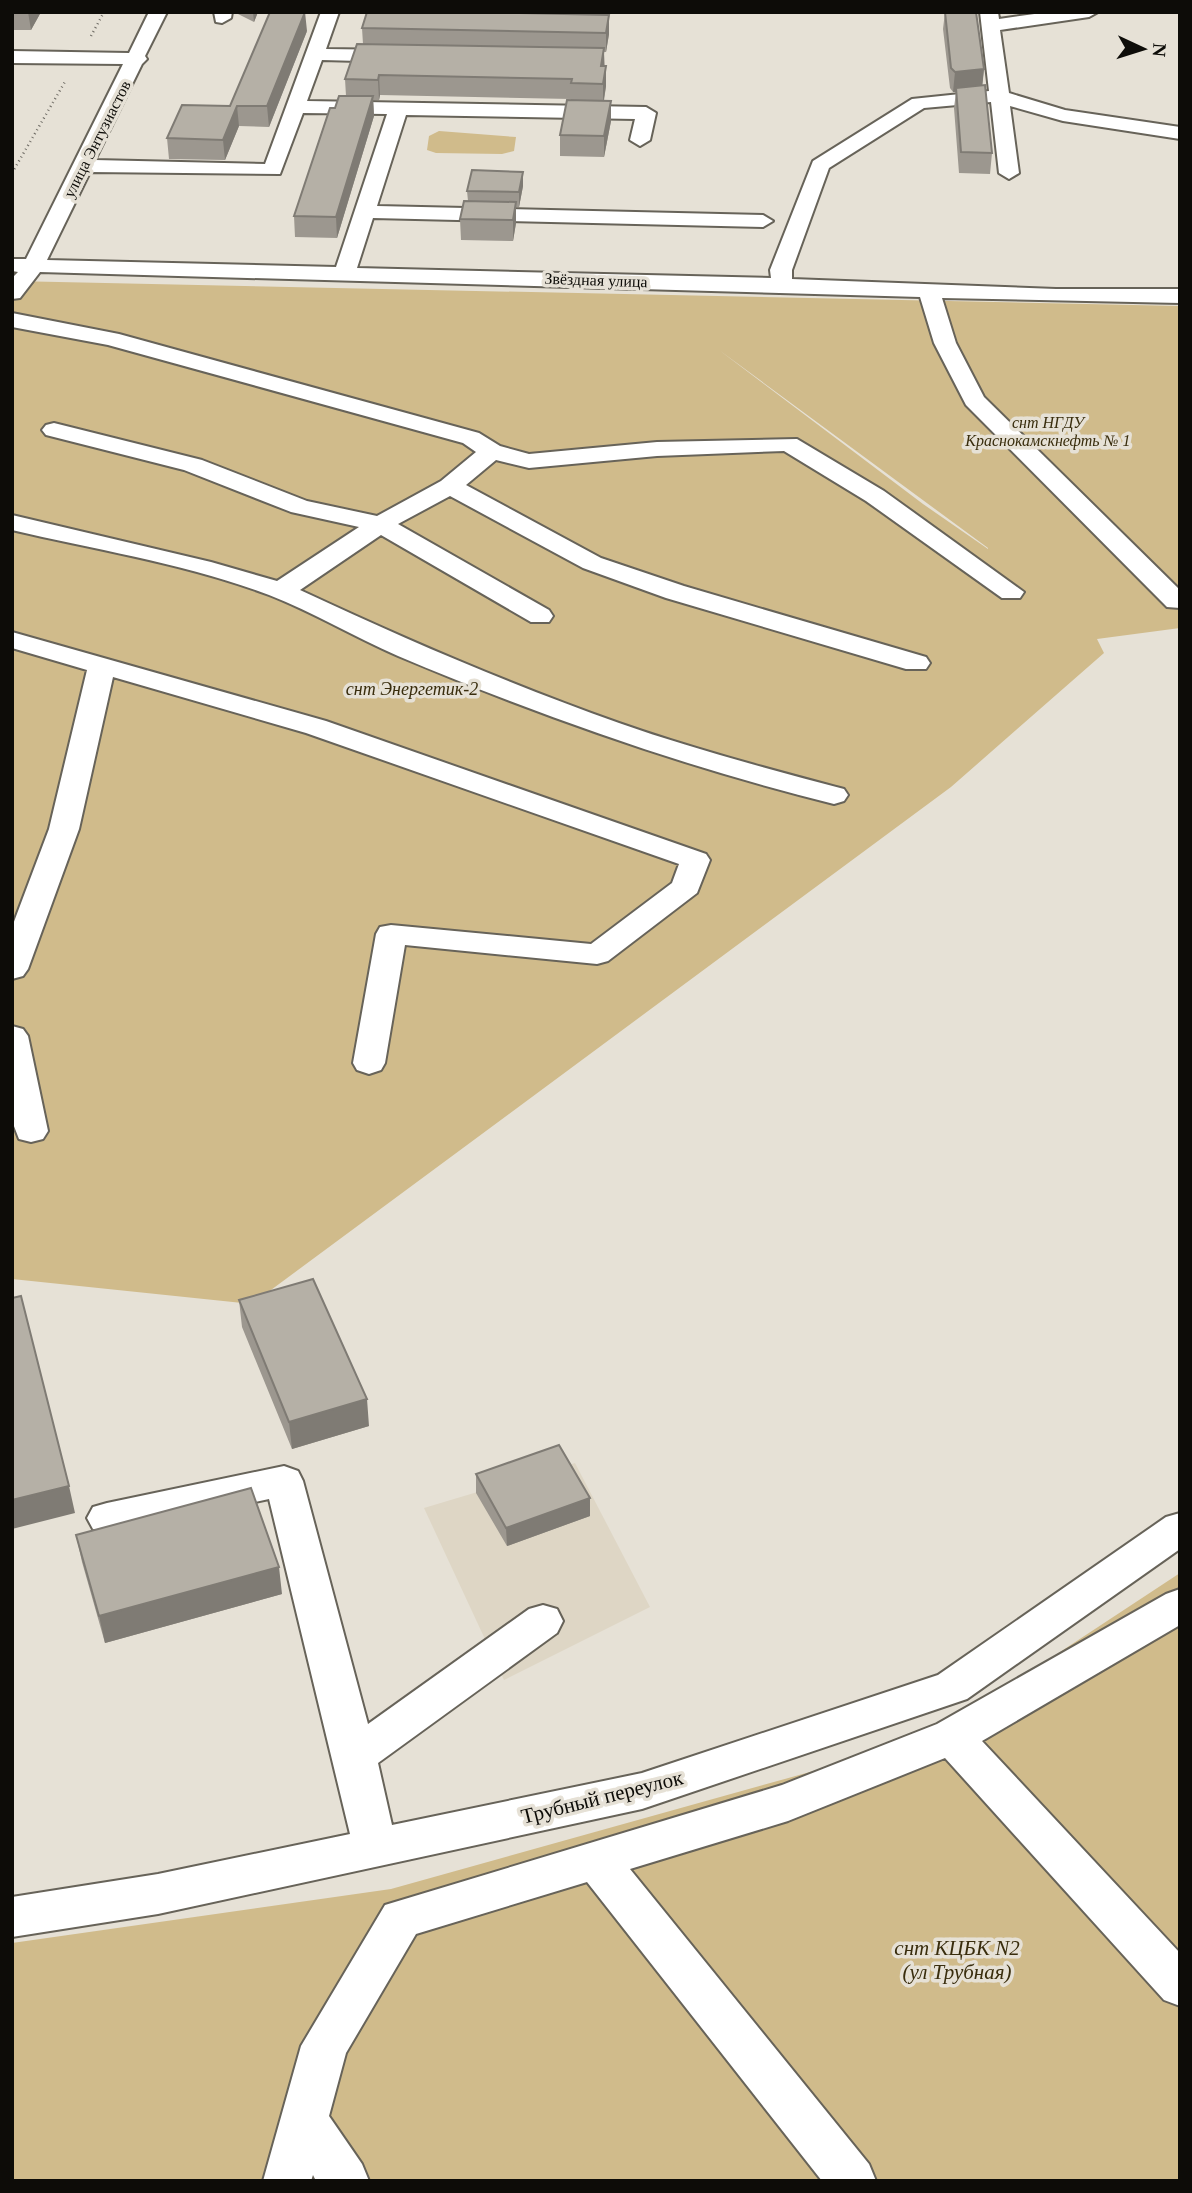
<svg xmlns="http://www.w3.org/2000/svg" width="1192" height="2193" font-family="'Times New Roman',serif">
	<rect width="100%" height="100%" fill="#e6e1d6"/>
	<path fill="#ded6c5" d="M575,1463L650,1607L504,1680L424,1508Z"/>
	<path fill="#d0bb8b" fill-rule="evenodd" d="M439,131L516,137L514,151L502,154L436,153L427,150L429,136Z
		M12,281L1180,306V628L1097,639L1104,653L951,787L252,1304L12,1279ZM719,350L988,548V549L923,504Z
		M1180,1573V2181H12V1943L391,1889L928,1739Z"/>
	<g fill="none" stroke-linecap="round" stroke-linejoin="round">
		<g stroke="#676359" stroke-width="4">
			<path id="minor" d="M149,12H167L145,56L147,59L142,64L95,160L265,164L321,12H339L326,49L397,50L406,56L397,62L322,60L307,101L646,107L656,113L650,140L640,146L630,140L635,119L406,115L377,206L763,215L773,221L763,227L373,218L357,268L771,278L770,270L813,161L912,99L989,91L980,12H998L999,19L1049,12H1098L1089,17L1000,30L1009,93L1065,110L1180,127V139L1063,121L1010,106L1019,173L1009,179L999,173L991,102L924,108L829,168L792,270V279L1056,289H1180V303L942,298L956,343L984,397L1180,590V608L1167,607L966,405L934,343L920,297L40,272L20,298L12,299V278L18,272L12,271V259H26L123,64L12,63V51L129,53ZM303,113L387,114L336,267L47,260L90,172L280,174Z
				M214,12H232L231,18L222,23L216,22Z
				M12,313L119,334L479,433L500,446L529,454L657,442L797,439L884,491L1024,592L1020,598H1002L866,501L784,451L657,456L529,468L496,460L466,485L601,558L684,586L926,657L930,663L926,669H906L666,598L583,568L450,496L398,524L549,610L553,616L549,622H531L381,535L300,590C405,639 511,685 619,723C693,749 769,769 844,789L848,795L844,801L834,804C685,767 540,716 398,656C354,637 313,612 269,595C187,564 97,550 12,530V515L211,562L277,581L359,527L291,512L184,470L46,435L42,430L46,425L54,423L202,460L307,501L377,516L441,481L476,452L463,443L108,345L12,327Z
				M12,632L326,721L706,854L710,860L697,893L608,961L597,964L405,945L385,1063L381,1070L369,1074L357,1070L353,1063L376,934L380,927L391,925L591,944L672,883L679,864L306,733L113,677L79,829L28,969L23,976L12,979V927L49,829L87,670L12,648Z
				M12,1026L23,1029L28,1036L48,1131L43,1139L31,1142L19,1139L12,1121Z
				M284,1466L298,1471L303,1481L368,1724L529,1609L543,1605L557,1609L563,1621L557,1633L378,1763L392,1825L642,1773L938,1675L1166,1517L1180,1513V1549L967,1699L642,1809L158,1914L12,1937V1897L158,1874L350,1834L269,1499L107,1533L93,1529L87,1518L93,1507L107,1503Z
				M1180,1589V1625L982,1741L1180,1953V2006L1164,2000L945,1758L788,1821L630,1869L869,2164L876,2181H822L587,1882L416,1934L346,2053L329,2116L362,2164L369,2181H316L313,2175L311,2181H263L301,2046L385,1905L782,1785L937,1724L1166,1594Z"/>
		</g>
		<path stroke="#6f6c65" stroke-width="2.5" stroke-dasharray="1 3.5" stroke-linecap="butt" d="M91,36L104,12
			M12,173L66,80"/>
		<use href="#minor" fill="#fff" fill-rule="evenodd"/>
	</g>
	<path fill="#9c978f" d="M12,12H41L31,30H12Z
		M234,12H258L254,22Z
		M945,12L984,69L982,85L992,153L990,174L959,173L954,108L956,92H953L950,88L943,29Z
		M609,15V34L606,52H604L606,86L604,101L611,121L604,157L560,156V135L571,99L380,95L379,100H373L374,116L337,238L295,237L294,216L335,108L346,96L345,79L363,44L362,28Z
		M307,31L269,127L239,126L225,160L169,159L167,138L230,106Z
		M523,186L519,207H516V223L513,241L461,240L460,219L468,201L467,191Z
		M239,1300L369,1426L292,1449L242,1327Z
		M476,1474L590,1516L507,1546L476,1493Z
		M76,1535L282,1594L105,1643L82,1562Z"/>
	<path fill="#7f7b74" d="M28,12H41L31,30Z
		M253,12H258L254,22Z
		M305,12L307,31L269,127L267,106Z
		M609,15V34L606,52V33Z
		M604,48V67L601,86V66Z
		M606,66V86L603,104V84Z
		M984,69L982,89L956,88V92H953L955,72Z
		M379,75L380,95L379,100L378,80Z
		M373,96L374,116L337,238L336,217Z
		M611,101V121L604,157V136Z
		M237,106L239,126L225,160L223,140Z
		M523,172V186L519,207V192Z
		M516,202V223L513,241V220Z
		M367,1399L369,1426L292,1449L289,1422Z
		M69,1486L75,1513L12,1529V1500Z
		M590,1498V1516L507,1546L506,1528Z
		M279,1567L282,1594L105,1643L99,1616Z"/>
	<path fill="#b5b0a6" stroke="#7f7b74" stroke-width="2" d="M270,12H305L267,106H237L223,140L167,138L182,105L230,106Z
		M367,12H479L609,15L606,33L362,28Z
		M945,12H976L984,69L955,72L951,68Z
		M357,44L604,48L601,66H606L603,84L571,83L572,79L379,75L378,80L345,79Z
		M985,85L992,153L961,152L956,88Z
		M339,96H373L336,217L294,216L330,108H335Z
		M567,100L611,101L604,136L560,135Z
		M472,170L523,172L519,192L467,191Z
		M464,201L516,202L513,220L460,219Z
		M313,1279L367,1399L289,1422L239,1300Z
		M21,1296L69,1486L12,1500V1298Z
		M559,1445L590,1498L506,1528L476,1474Z
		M251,1488L279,1567L99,1616L76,1535Z"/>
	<g text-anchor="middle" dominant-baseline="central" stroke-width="7" stroke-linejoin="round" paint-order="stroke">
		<g font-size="16" fill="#0d0c08" stroke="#e6e1d6">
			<text transform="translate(97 139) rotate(-63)">улица Энтузиастов</text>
			<text transform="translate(596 280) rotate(2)">Звёздная улица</text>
		</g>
		<g font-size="16" font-style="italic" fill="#392d0d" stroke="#e6e1d6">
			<text x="1048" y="422">снт НГДУ<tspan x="1048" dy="18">Краснокамскнефть № 1</tspan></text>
		</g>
		<g font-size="18" font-style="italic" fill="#392d0d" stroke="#e6e1d6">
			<text x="412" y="689">снт Энергетик-2</text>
		</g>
		<g font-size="21" fill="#0d0c08" stroke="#e6e1d6">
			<text transform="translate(602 1797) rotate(-14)">Трубный переулок</text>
		</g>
		<g font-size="21" font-style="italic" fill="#392d0d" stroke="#e6e1d6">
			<text x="957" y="1948">снт КЦБК N2<tspan x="957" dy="24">(ул Трубная)</tspan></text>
		</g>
	</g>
	<rect width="1192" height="2193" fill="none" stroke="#0d0c08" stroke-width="28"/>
	<g transform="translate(1143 49) rotate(94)" stroke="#e6e1d6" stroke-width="5" paint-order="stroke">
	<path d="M0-5L12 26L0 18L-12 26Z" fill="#0d0c08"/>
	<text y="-10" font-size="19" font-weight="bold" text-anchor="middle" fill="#0d0c08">N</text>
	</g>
</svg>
